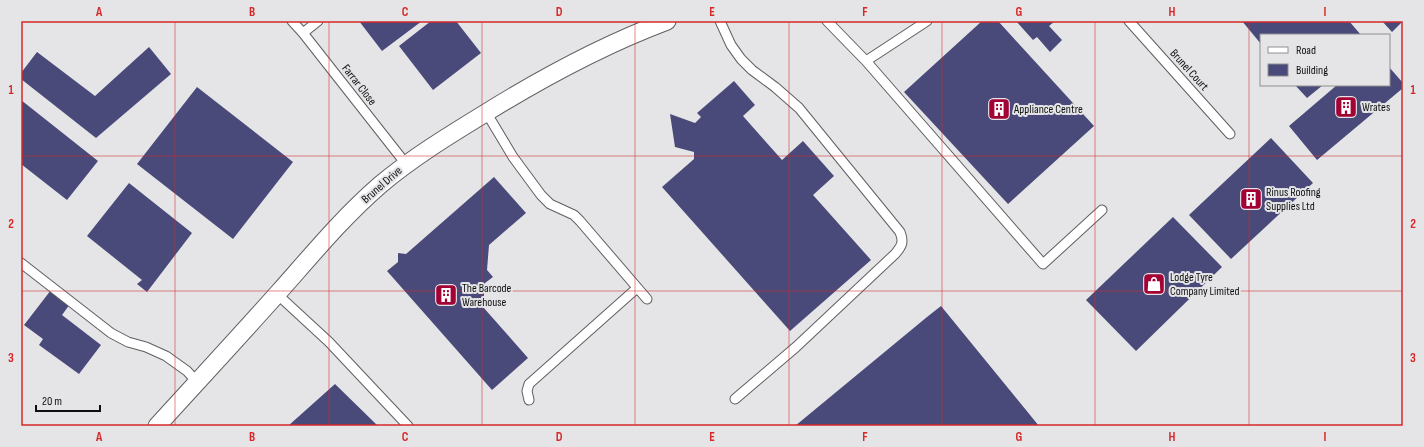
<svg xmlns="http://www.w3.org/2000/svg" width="1424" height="447" font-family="'Sofia Sans Condensed',sans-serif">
	<rect width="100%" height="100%" fill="#e5e5e8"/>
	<path fill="#494a79" d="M359,21H422L382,51Z
		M431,21H456L481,53L433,90L399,46Z
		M982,21H998L1094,126L1008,204L904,92Z
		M1016,21H1055L1049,26L1062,40L1050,52L1037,37L1033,40Z
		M1242,21H1349L1361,35H1261V44Z
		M1382,21H1403L1392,32Z
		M149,47L171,74L96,138L21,79V73L37,52L95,96Z
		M1389,67L1403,83V88L1317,160L1289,126L1337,85H1389Z
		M734,81L755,105L743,116L782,160L803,141L834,176L813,195L871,260L790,331L662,187L694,159V152L675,147L670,114L695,123L701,117L697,113Z
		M1295,85H1323L1307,98Z
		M197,87L293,162L233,239L137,164Z
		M21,100L98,161L67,200L21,164Z
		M1271,138L1313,183L1231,259L1189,215Z
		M494,177L526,213L489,245L487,270L493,277L485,283L483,307L528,358L492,390L387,271L398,262V253L406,254Z
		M129,183L192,233L147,292L137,284L142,280L87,236Z
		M1173,217L1222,267L1136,351L1086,300Z
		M51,290L70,304L62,315L101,345L79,374L39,345L43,339L24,325Z
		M941,306L1039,426H795L927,317Z
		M335,384L378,426H288Z"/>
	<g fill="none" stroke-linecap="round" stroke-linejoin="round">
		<g stroke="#5f5f62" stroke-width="11">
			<path id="service" d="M292,21L303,33L406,164
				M720,21L731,45L741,59L752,70L775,87L799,108L900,232C904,242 902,246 895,254L796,347L735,399
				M827,21L866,61L1043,264L1102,210
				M1129,21L1230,134
				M303,33L318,21
				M866,61L927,21
				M486,112L513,157L541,195L550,204L574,215L580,221L647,299
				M21,263L111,333L128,342L146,347L166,356L187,371L197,382
				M277,294L329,342L408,426
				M529,400L527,391L529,384L637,288"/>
		</g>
		<g stroke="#5f5f62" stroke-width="19">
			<path id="minor" d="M157,426C197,382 238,338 278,293C311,256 342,218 380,185C412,158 448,136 484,114C542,78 603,45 667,21"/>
		</g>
		<use href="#service" stroke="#fff" stroke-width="9"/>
		<use href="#minor" stroke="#fff" stroke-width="17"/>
	</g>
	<path fill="none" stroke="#d62828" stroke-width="1" stroke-opacity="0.55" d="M175,21V426M329,21V426M482,21V426M635,21V426M789,21V426M942,21V426M1095,21V426M1249,21V426M21,156H1403M21,291H1403"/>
	<defs>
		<g id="building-square" transform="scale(1.15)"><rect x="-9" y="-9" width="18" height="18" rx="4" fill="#a20234" stroke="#e5e5e8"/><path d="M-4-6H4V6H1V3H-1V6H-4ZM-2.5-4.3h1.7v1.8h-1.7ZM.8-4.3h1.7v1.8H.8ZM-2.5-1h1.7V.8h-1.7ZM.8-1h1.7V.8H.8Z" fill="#fff"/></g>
		<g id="shop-square" transform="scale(1.15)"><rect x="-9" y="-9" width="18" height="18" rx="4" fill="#a20234" stroke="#e5e5e8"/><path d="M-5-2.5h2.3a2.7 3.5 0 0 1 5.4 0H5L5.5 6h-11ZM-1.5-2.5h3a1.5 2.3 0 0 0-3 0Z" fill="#fff"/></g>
	</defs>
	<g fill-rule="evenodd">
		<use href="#building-square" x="1346" y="107"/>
		<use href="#building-square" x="999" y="109"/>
		<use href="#building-square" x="1251" y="199"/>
		<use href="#shop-square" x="1154" y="284"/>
		<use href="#building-square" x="446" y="295"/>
	</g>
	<g text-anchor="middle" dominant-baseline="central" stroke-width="4" stroke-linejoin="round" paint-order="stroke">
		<g font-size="12" fill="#0e0f0f" stroke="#e5e5e8">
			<text transform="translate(1189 70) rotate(48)">Brunel Court</text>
			<text transform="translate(359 85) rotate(52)">Farrar Close</text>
			<text transform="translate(382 185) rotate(-41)">Brunel Drive</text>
		</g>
		<g font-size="12" fill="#0e0f0f" stroke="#e5e5e8" text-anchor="start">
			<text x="1362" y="107">Wrates</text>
			<text x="1014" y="109">Appliance Centre</text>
			<text x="1266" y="192">Rinus Roofing<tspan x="1266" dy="14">Supplies Ltd</tspan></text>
			<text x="1170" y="277">Lodge Tyre<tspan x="1170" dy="14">Company Limited</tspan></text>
			<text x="462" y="288">The Barcode<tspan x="462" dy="14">Warehouse</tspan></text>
		</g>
	</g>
	<rect width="1424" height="447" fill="none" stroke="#e5e5e8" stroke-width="44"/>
	<rect x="1260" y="34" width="130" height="52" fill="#e5e5e8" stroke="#8f8f91"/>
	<rect x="1268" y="47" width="20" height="6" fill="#ffffff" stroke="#8f8f91"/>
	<text x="1296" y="54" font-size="12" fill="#0e0f0f">Road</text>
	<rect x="1268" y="64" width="20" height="12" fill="#494a79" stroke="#8f8f91"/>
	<text x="1296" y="74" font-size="12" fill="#0e0f0f">Building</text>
	<path d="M36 405v6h64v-6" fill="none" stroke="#0e0f0f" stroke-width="2"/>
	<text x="42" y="405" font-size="12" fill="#0e0f0f" stroke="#e5e5e8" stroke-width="3" paint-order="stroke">20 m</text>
	<rect x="22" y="22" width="1380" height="403" fill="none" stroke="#d62828" stroke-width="1.5"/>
	<g font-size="13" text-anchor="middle" font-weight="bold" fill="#d62828">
		<text x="99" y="16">A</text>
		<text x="252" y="16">B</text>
		<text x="405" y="16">C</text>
		<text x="559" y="16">D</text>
		<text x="712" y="16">E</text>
		<text x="865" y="16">F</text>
		<text x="1019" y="16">G</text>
		<text x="1172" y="16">H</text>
		<text x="1325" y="16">I</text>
		<text x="11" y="94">1</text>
		<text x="1413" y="94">1</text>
		<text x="11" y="228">2</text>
		<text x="1413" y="228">2</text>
		<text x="11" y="362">3</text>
		<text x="1413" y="362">3</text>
		<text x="99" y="441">A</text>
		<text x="252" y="441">B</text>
		<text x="405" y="441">C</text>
		<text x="559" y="441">D</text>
		<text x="712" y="441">E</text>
		<text x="865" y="441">F</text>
		<text x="1019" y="441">G</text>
		<text x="1172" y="441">H</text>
		<text x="1325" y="441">I</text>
	</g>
</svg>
